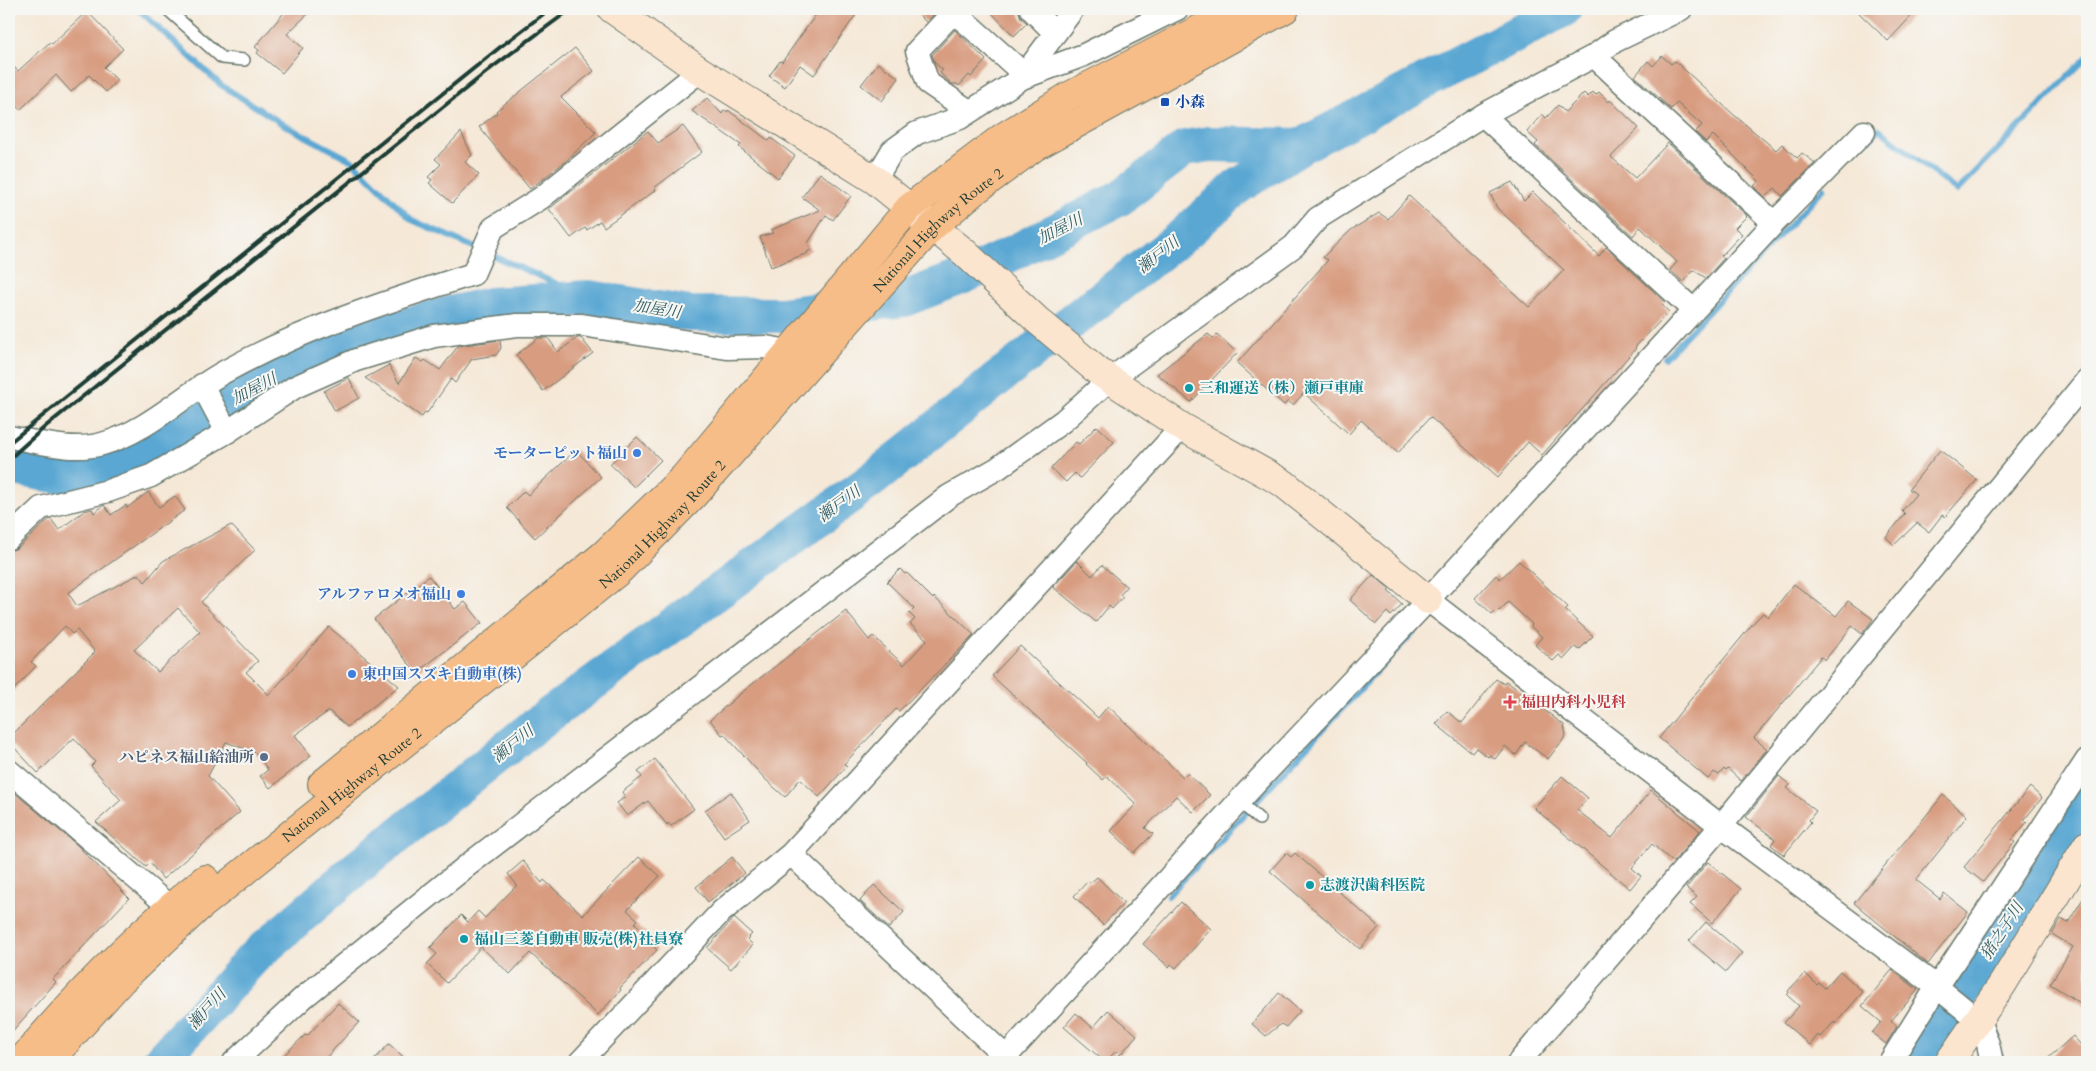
<svg xmlns="http://www.w3.org/2000/svg" width="2096" height="1071" font-family="Cardo,'Noto Serif JP',serif">
	<rect width="100%" height="100%" fill="#f6f6f2"/>
	<filter id="ink" filterUnits="userSpaceOnUse"><feTurbulence type="fractalNoise" baseFrequency=".02" numOctaves="2"/><feDisplacementMap in="SourceGraphic" scale="10" xChannelSelector="R" yChannelSelector="G"/><feConvolveMatrix kernelMatrix="1 2 1 2 8 2 1 2 1" color-interpolation-filters="sRGB"/></filter>
	<filter id="wash" filterUnits="userSpaceOnUse"><feTurbulence type="fractalNoise" baseFrequency=".0096" numOctaves="4" result="noise"/><feDisplacementMap in="SourceGraphic" scale="20" xChannelSelector="R" yChannelSelector="G"/><feGaussianBlur stdDeviation="1.12" result="paint"/><feColorMatrix in="noise" values="0 0 0 0 0 0 0 0 0 0 0 0 0 0 0 0 0 1.4 0 .05"/><feComposite in="paint" operator="in"/></filter>
	<g filter="url(#wash)">
		<rect width="100%" height="100%" fill="#f5e8d7"/>
		<g fill="none" stroke-linecap="round" stroke-linejoin="round">
			<path stroke="#5aa7d3" stroke-width="6" d="M138,9L221,85L286,126L351,160L412,220L589,298
				M1870,139L1879,129L1957,191L2087,57
				M1665,358L1824,188
				M1168,896L1434,610"/>
			<path stroke="#5aa7d3" stroke-width="36" d="M9,467L65,477L108,466L307,361L372,335L435,317L490,305L589,298L690,314L781,315L904,299L964,276L1003,258L1120,198L1185,148L1209,144L1301,146
				M159,1062L253,958L352,872L534,726L873,479L996,380L1181,237L1237,187L1301,146L1564,9
				M1916,1062L2087,799"/>
		</g>
		<g id="blocks">
			<path fill="#d89d81" fill-rule="evenodd" d="M287,9H313L287,34L303,48L282,73L257,53L259,50L255,47Z
				M820,9H860L814,75L800,65L785,87L769,76L780,61L782,62Z
				M913,9H939L926,22Z
				M988,9H1018L1021,18L1027,23L1014,36Z
				M1855,9H1918L1888,41Z
				M87,11L123,49L104,67L117,80L106,92L89,75L71,92L56,75L20,110L18,107L9,115V62L18,71L50,42L52,44Z
				M955,30L986,60L971,77L969,75L959,86L957,84H952L940,73L943,70L935,63L932,55Z
				M575,48L594,71L561,97L596,132L566,161L530,189L479,127L497,113L496,111Z
				M1662,56L1671,64L1675,61L1734,115L1776,150L1782,144L1797,158L1802,153L1815,163L1782,196L1775,188L1765,197L1754,186L1759,181L1713,135L1706,142L1695,132L1702,125L1677,103L1671,109L1635,76L1648,61L1653,66Z
				M878,63L899,78L882,101L861,85Z
				M1593,92L1596,95L1599,92L1609,102L1610,100L1639,128L1611,157L1635,178L1668,143L1747,216L1735,228L1742,234L1721,256L1724,258L1706,278L1693,270L1683,282L1670,270L1677,262L1640,227L1633,236L1535,145L1538,142L1527,132L1542,114L1546,118L1558,105L1565,112L1584,93L1588,97Z
				M707,98L722,114L724,110L727,112L728,110L769,141L771,138L795,156L778,178L739,147L741,145L692,111Z
				M683,126L702,152L654,188L656,190L604,227L600,221L587,230L585,228L571,238L549,209L648,131L658,143Z
				M461,132L472,155L465,162L479,175L452,203L429,183L432,180L428,177L441,164L435,159Z
				M820,173L851,196L833,220L826,215L808,243L811,250L807,252L808,253L771,267L760,237L773,233L771,230L820,210L802,197Z
				M1512,182L1524,201L1533,192L1599,256L1606,247L1665,302L1662,305L1669,312L1635,347L1636,348L1542,455L1528,442L1498,477L1430,417L1398,453L1361,420L1349,434L1304,393L1293,405L1288,401L1284,405L1237,363L1328,260L1323,257L1351,230L1379,213L1388,219L1409,196L1529,307L1564,270L1497,208L1490,193Z
				M1208,334L1213,338L1217,334L1237,353L1191,402L1157,374Z
				M538,338H548L558,352L577,338H581L593,353L543,391L516,355Z
				M500,340L501,348L496,355L472,359L455,383L451,379L427,413L425,412L422,417L365,378L389,365L399,383L416,358L423,362L425,360L440,370L458,346Z
				M349,378L359,398L335,411L324,391Z
				M1097,426L1114,442L1080,478L1075,473L1066,482L1051,469L1053,466L1076,442L1079,444Z
				M637,437L661,460L634,487L610,464Z
				M576,450L601,477L535,538L507,508L524,491L528,495Z
				M1940,450L1977,480L1945,517L1942,515L1929,532L1917,523L1894,545L1886,537L1905,514L1902,511L1916,494L1909,489Z
				M148,492L159,507L175,496L185,510L68,593L77,606L139,574L145,582L163,561L231,525L255,550L201,602L258,661L246,672L269,695L329,627L399,686L347,727L329,711L295,735L311,756L270,788L260,776L268,770L256,753L226,742L208,776L240,812L163,879L150,863L146,867L96,822L121,800L91,766L95,762L74,738L38,773L9,742V738L95,652L77,630L72,634L65,626L31,662L36,666L9,695V551L18,548L48,520L51,519L59,530L84,511L92,509L94,513L104,505L111,515L126,505L127,508ZM178,608L200,632L158,672L134,650Z
				M1077,561L1092,576L1102,565L1127,587L1120,595L1123,597L1112,609L1109,606L1096,622L1053,587Z
				M1519,561L1568,607L1565,610L1593,636L1579,650L1575,647L1564,659L1559,655L1553,661L1535,645L1542,637L1531,627L1532,624L1508,602L1499,611L1497,609L1492,614L1475,598L1496,575L1500,579Z
				M900,569L905,574L907,573L933,599L934,597L974,635L899,711L896,709L844,764L847,766L819,797L800,779L785,797L766,780L724,734L722,735L710,720L741,693L846,611L869,640L873,636L904,665L927,640L910,624L915,619L909,613L914,608L887,582Z
				M1373,575L1390,589L1388,591L1402,604L1391,616L1387,612L1376,624L1350,600Z
				M429,576L455,609L465,602L482,623L416,673L374,619Z
				M1794,584L1836,616L1848,601L1873,619L1862,634L1852,626L1825,660L1821,657L1754,738L1767,749L1741,781L1728,769L1726,771L1724,769L1719,775L1714,772L1708,779L1659,738L1755,621L1763,613L1768,617Z
				M1020,646L1098,718L1108,706L1183,777L1187,773L1210,795L1193,812L1176,796L1145,828L1153,834L1134,853L1111,831L1136,804L1107,776L1103,780L1086,764L1087,763L992,676Z
				M1496,679L1504,684L1506,681L1564,725L1566,736L1548,759L1525,742L1516,755L1505,746L1495,759L1490,755L1488,757L1476,748L1472,753L1436,724L1447,711L1462,723Z
				M655,759L694,809L671,826L668,823L667,825L648,801L627,816L617,803L625,797L622,792L642,777L638,772Z
				M1562,776L1588,798L1577,810L1612,838L1651,790L1700,831L1673,862L1652,844L1632,868L1641,876L1630,889L1534,808Z
				M1779,776L1790,785L1787,788L1816,811L1809,820L1811,822L1784,855L1771,845L1775,839L1746,817Z
				M2030,787L2042,798L2024,820L2027,822L2012,840L2015,842L1983,882L1964,867Z
				M9,788L77,845L129,898L53,979L56,982L9,1035Z
				M731,792L750,820L724,837L705,810Z
				M1943,795L1967,816L1916,880L1940,899L1944,893L1968,912L1928,964L1854,903Z
				M1286,853L1291,857L1295,853L1379,927L1360,949L1270,871Z
				M639,857L660,876L627,910L638,920L635,923L653,940L650,943L657,950L620,988L621,990L598,1015L530,953L510,974L481,947L447,983L427,964L437,954L430,948L461,915L468,922L478,911L485,918L517,885L508,874L523,861L542,883L544,880L583,915Z
				M732,857L745,873L708,902L696,887Z
				M1708,862L1741,889L1712,923L1690,904L1697,897L1686,888Z
				M1097,877L1124,903L1103,925L1074,896L1088,881L1090,883Z
				M874,885L904,912L889,928L860,901Z
				M2087,892V1007L2050,984L2073,947L2052,934L2061,919L2068,923Z
				M1181,902L1211,929L1176,968L1171,964L1169,967L1143,944Z
				M734,918L752,934L747,939L753,945L731,969L707,948Z
				M1706,922L1742,953L1726,972L1689,941Z
				M1892,970L1918,990L1891,1021L1897,1026L1886,1044L1872,1033L1881,1022L1862,1006Z
				M1840,971L1863,992L1835,1024L1834,1022L1820,1037L1818,1035L1810,1045L1784,1023L1799,1006L1787,995L1789,993L1788,991L1805,973L1817,985L1819,983L1825,988Z
				M1279,993L1300,1011L1286,1027L1281,1024L1266,1036L1252,1024Z
				M338,1003L359,1022L322,1062H277L305,1035L307,1036Z
				M1108,1010L1137,1035L1120,1055L1116,1051L1105,1062L1064,1027L1076,1013L1093,1028Z
				M2073,1036L2087,1052V1062H2044Z
				M389,1044L409,1062H372Z"/>
		</g>
	</g>
	<g filter="url(#ink)">
		<use href="#blocks" fill-opacity="0" stroke="#6a796d" stroke-width="1"/>
		<g fill="none" stroke-linecap="round" stroke-linejoin="round">
			<g stroke="#6a796d" stroke-width="14">
				<path id="lane" d="M167,9L222,58L244,60
					M1239,801L1259,819"/>
			</g>
			<g stroke="#6a796d" stroke-width="25">
				<path id="street" d="M1031,9L1054,32
					M1594,56L1774,223
					M1022,78L1073,9
					M969,111L928,83L917,51L949,17H960L1015,66L1022,78
					M1483,115L1693,310
					M875,180L892,151L917,133L960,118L1022,78L1084,55L1177,9
					M202,385L227,432
					M9,437C39,442 72,452 102,444C149,431 185,393 226,371C304,328 389,301 473,274L493,228L541,198L700,71
					M9,538L41,508L108,491L151,476L227,432L295,387L356,360L434,336L517,325H582L727,348L766,347L789,351
					M1428,600L1721,826L1937,987L1979,1021L1988,1044L1992,1062
					M9,771L170,907
					M791,854L1006,1057
					M234,1062L304,997L468,865L949,496L998,468L1063,421L1109,380L1294,246L1318,218L1483,115L1594,56L1615,41L1681,9
					M580,1062L721,912L791,854L1182,427
					M1001,1062L1239,801L1428,600L1774,223L1864,132
					M1519,1062L1721,826L2087,380
					M1890,1062L1937,987L2087,760"/>
			</g>
			<g stroke="#6a796d" stroke-width="30">
				<path id="secondary" d="M612,9L700,71L875,180L964,252L1037,320L1099,372L1182,427L1283,483L1428,600
					M1949,1062L2002,985L2087,845"/>
			</g>
			<g stroke="#6a796d" stroke-width="30">
				<g id="highway">
					<path d="M322,784L602,556L684,477L909,208L1003,137L1069,96L1239,9"/>
					<path d="M20,1062C76,995 137,933 205,879"/>
					<path id="s1" d="M48,1062L122,980L197,909L619,571L692,497L932,227L972,193L1036,146L1285,9"/>
				</g>
			</g>
			<use href="#lane" stroke="#fff" stroke-width="11"/>
			<use href="#street" stroke="#fff" stroke-width="22"/>
			<use href="#secondary" stroke="#fce5cf" stroke-width="28"/>
			<use href="#highway" stroke="#f7bd88" stroke-width="28"/>
			<path stroke="#1f3d34" stroke-width="4" d="M9,443L504,44L550,9
				M9,459L46,426L494,66L571,9"/>
		</g>
	</g>
	<rect fill="#1a4fb4" stroke="#f6f6f2" stroke-width="2" x="1160" y="97" width="10" height="10" rx="2.5"/>
	<g fill="#0f9aa8" stroke="#f6f6f2" stroke-width="2">
		<circle cx="1189" cy="388" r="5"/>
		<circle cx="1310" cy="885" r="5"/>
		<circle cx="464" cy="939" r="5"/>
	</g>
	<g fill="#3f7fe0" stroke="#f6f6f2" stroke-width="2">
		<circle cx="637" cy="453" r="5"/>
		<circle cx="461" cy="594" r="5"/>
		<circle cx="352" cy="674" r="5"/>
	</g>
	<path fill="#e0444e" stroke="#f6f6f2" stroke-width="2" d="M1507.5 694.5h5v5h5v5h-5v5h-5v-5h-5v-5h5z"/>
	<circle fill="#5c6f8a" stroke="#f6f6f2" stroke-width="2" cx="264" cy="757" r="5"/>
	<g text-anchor="middle" dominant-baseline="central" stroke-width="4" stroke-linejoin="round" paint-order="stroke">
		<g font-size="15" font-weight="bold" fill="#164399" stroke="#f6f6f2" text-anchor="start">
			<text x="1175" y="102">小森</text>
		</g>
		<g font-size="15" fill="#1f3d34" stroke="#f6f6f2">
			<text stroke="none"><textPath href="#s1" startOffset="1222">National Highway Route 2</textPath></text>
			<text stroke="none"><textPath href="#s1" startOffset="818">National Highway Route 2</textPath></text>
			<text stroke="none"><textPath href="#s1" startOffset="412">National Highway Route 2</textPath></text>
		</g>
		<g font-size="15" font-weight="bold" fill="#0d838f" stroke="#f6f6f2" text-anchor="start">
			<text x="1199" y="388">三和運送（株）瀬戸車庫</text>
			<text x="1320" y="885">志渡沢歯科医院</text>
			<text x="474" y="939">福山三菱自動車 販売(株)社員寮</text>
		</g>
		<g font-size="15" font-weight="bold" fill="#366cbe" stroke="#f6f6f2" text-anchor="end">
			<text x="627" y="453">モーターピット福山</text>
			<text x="451" y="594">アルファロメオ福山</text>
			<text x="362" y="674" text-anchor="start">東中国スズキ自動車(株)</text>
		</g>
		<g font-size="15" font-weight="bold" fill="#be3a42" stroke="#f6f6f2" text-anchor="start">
			<text x="1521" y="702">福田内科小児科</text>
		</g>
		<g font-size="15" font-weight="bold" fill="#4e5e75" stroke="#f6f6f2" text-anchor="end">
			<text x="254" y="757">ハピネス福山給油所</text>
		</g>
		<g font-size="16" font-style="italic" fill="#315d64" stroke="#f6f6f2">
			<text transform="translate(1060 229) rotate(-27)">加屋川</text>
			<text transform="translate(1158 255) rotate(-38)">瀬戸川</text>
			<text transform="translate(657 309) rotate(9)">加屋川</text>
			<text transform="translate(254 389) rotate(-28)">加屋川</text>
			<text transform="translate(839 504) rotate(-36)">瀬戸川</text>
			<text transform="translate(513 744) rotate(-39)">瀬戸川</text>
			<text transform="translate(2002 931) rotate(-57)">猪之子川</text>
			<text transform="translate(207 1009) rotate(-48)">瀬戸川</text>
		</g>
	</g>
	<rect width="2096" height="1071" fill="none" stroke="#f6f6f2" stroke-width="30"/>
</svg>
